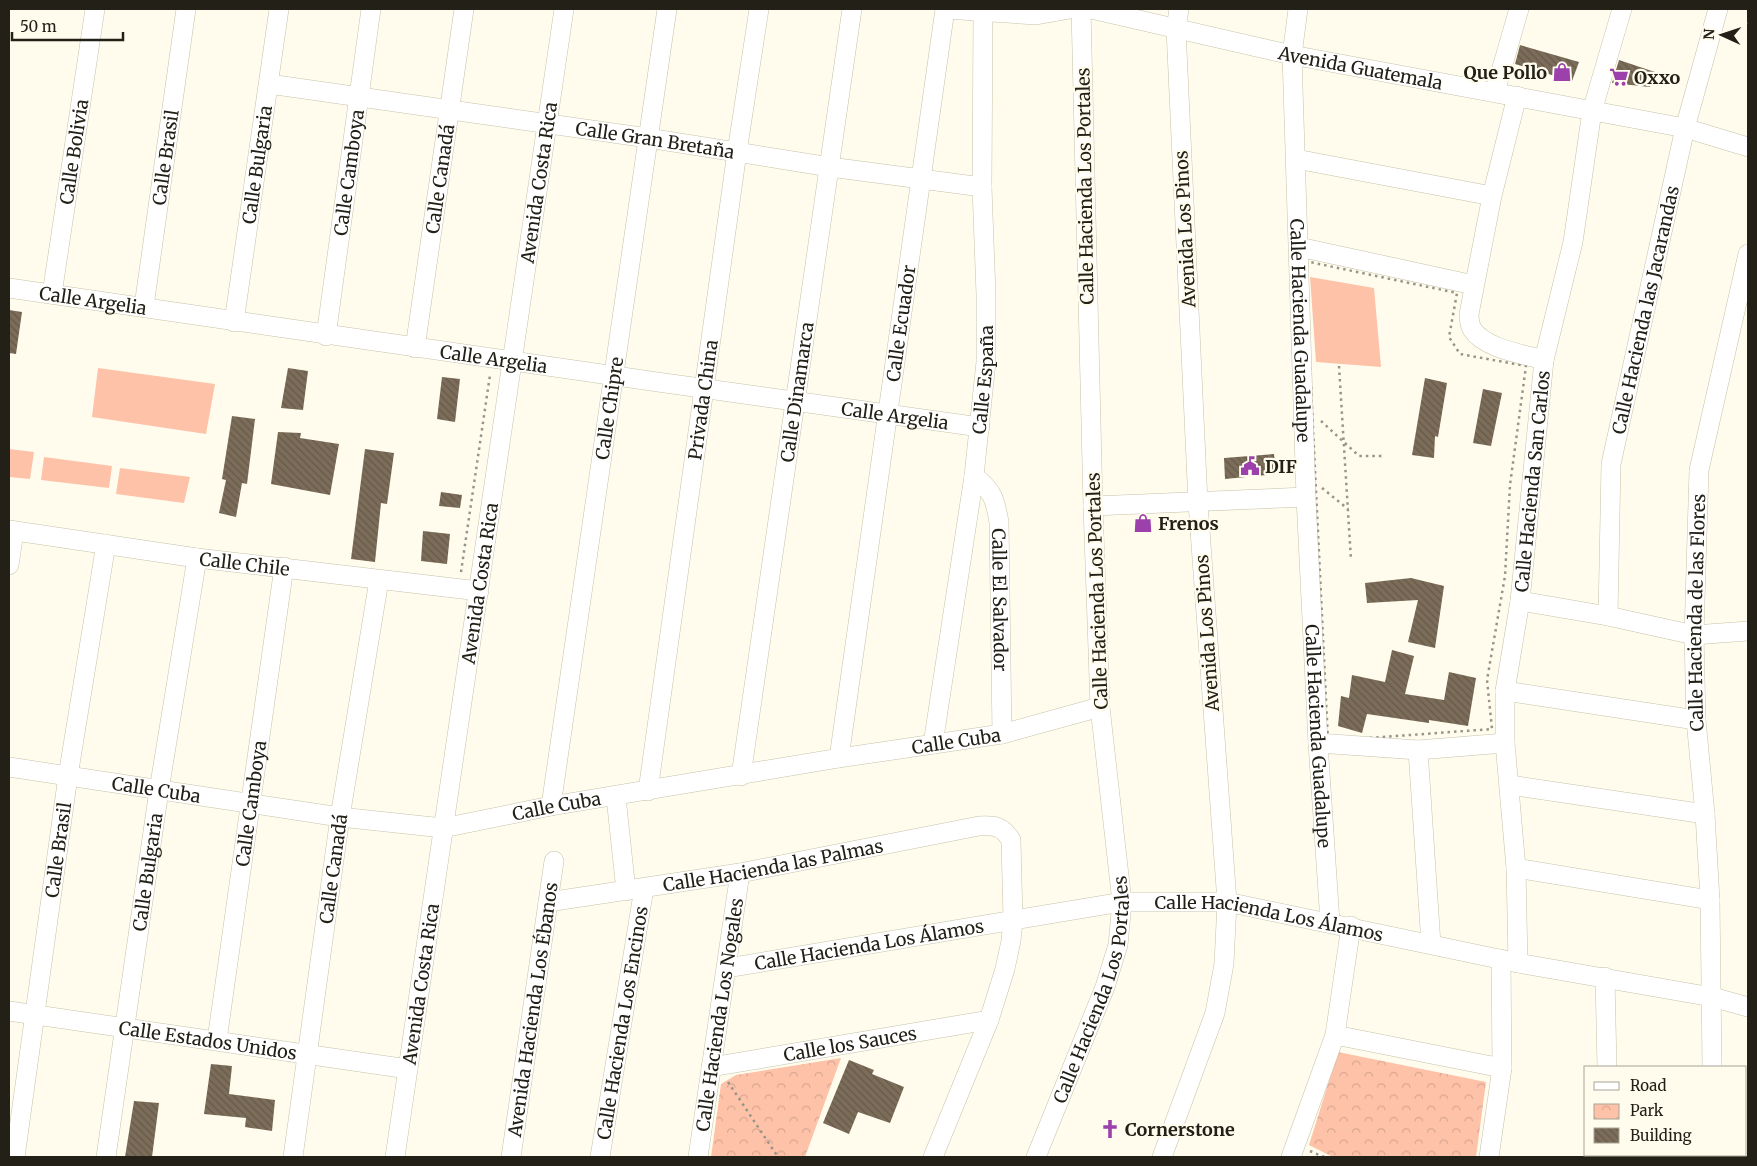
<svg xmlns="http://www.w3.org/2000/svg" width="1757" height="1166" font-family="Merriweather,serif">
	<defs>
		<pattern id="park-crowns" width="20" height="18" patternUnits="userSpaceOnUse" patternTransform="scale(1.25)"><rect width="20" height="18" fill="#fec2a9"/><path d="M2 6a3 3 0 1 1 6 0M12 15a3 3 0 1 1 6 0" fill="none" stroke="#d9a691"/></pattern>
		<pattern id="building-back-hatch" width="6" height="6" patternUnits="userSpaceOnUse" patternTransform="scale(1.25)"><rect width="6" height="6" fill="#7c6d5a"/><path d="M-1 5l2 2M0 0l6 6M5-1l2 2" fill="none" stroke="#655949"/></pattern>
	</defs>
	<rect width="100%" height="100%" fill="#fffced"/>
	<path fill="url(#park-crowns)" d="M1338,1052L1486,1082L1476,1157H1333L1309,1145Z
		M841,1058L805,1157H711L721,1084L736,1075Z"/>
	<path fill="#fec2a9" d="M1310,277L1374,288L1381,367L1316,362Z
		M98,368L215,384L206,434L92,417Z
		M9,449L34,452L30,479L9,477Z
		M44,457L112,466L109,488L41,480Z
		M120,468L190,477L184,503L116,494Z"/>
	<path fill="url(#building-back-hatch)" d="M1520,45L1579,62L1572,81L1515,64Z
		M1619,60L1655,72L1650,87L1612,83Z
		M9,310L22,312L16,354L9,353Z
		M288,368L308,371L303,410L281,408Z
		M442,377L460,379L455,422L437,419Z
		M1425,378L1447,383L1438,437L1435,436L1434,458L1412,455Z
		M1483,389L1502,393L1491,446L1473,443Z
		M232,416L255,419L247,484L242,483L236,517L219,513L226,480L222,479Z
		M278,432L301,433L300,438L339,444L330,495L271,484Z
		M365,449L394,453L387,504L381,503L375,562L351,559Z
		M1274,454L1276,474L1225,479L1224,458Z
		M441,492L462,495L460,508L439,506Z
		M423,531L450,534L447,564L421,561Z
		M1411,578L1444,586L1435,648L1408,642L1418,600L1367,603L1365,583Z
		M1392,650L1414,656L1405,694L1444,700L1449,672L1476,678L1468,726L1429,720V723L1367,714L1362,733L1338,726L1341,696L1349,698L1352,675L1385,682Z
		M849,1060L874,1070L872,1074L904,1087L890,1123L858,1112L849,1134L823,1123Z
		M211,1064L232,1066L229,1094L275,1100L272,1131L245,1127L246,1118L204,1114Z
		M134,1101L159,1103L152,1157H125Z"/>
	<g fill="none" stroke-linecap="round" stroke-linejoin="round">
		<g stroke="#c5c2a9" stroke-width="20">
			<g id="minor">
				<path d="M945,9L1036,15L1070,9"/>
				<path id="s1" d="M1091,9L1292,55L1685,128L1748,147"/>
				<path id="s2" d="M1298,9L1292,55L1306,497L1318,743L1330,922"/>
				<path id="s3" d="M269,84L648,138L830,167L982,187"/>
				<path d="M1495,92L1519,9"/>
				<path d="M1517,96L1492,196L1469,314C1469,318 1470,325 1472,329C1485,349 1523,354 1544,360"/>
				<path d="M1296,159L1492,196"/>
				<path d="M1299,247L1474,285"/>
				<path id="s4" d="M9,288C332,335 656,383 980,427"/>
				<path id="s5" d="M52,294L95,9"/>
				<path id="s6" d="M144,306L186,9"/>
				<path id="s7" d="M234,322L279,9"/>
				<path id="s8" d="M326,336L371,9"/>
				<path id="s9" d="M415,348L464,9"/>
				<path id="s10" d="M974,476C993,491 995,499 999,522L1002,734"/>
				<path d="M1093,506L1306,497"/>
				<path id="s11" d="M9,530L197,558L479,591"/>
				<path d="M9,565L14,531"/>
				<path d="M1520,601L1608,616L1694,635L1748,631"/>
				<path id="s12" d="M1608,616L1611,464L1685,128L1718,9"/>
				<path d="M1505,691L1696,720"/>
				<path d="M1318,743L1418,750L1505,743"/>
				<path id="s13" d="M933,744L974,476L986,362V295L982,187L983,12"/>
				<path d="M1418,750L1431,944"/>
				<path id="s14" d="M839,758L945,9"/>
				<path id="s15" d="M9,767L340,817L443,828L551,806L839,758L1002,734L1100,707"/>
				<path id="s16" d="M741,776L852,9"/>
				<path d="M1510,785L1705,814"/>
				<path id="s17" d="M648,791L737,152L759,9"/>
				<path d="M616,797L626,891"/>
				<path id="s18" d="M551,806L667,9"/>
				<path d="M1516,868L1710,900"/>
				<path id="s19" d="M548,902L740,873L979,826C995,825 1002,826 1011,840L1013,920L1011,941L1005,969L989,1020L933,1157"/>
				<path id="s20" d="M1518,963L1516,868L1505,743V691L1520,601L1544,360L1573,242L1592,111L1622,9"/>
				<path id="s21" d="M727,968L1122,902H1227L1518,963L1712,997L1748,1007"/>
				<path d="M1605,977L1607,1067"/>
				<path id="s22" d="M9,1011L408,1069"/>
				<path d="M1335,1035L1502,1068"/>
				<path id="s23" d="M217,1040L284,567"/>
				<path id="s24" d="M711,1067L989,1020"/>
				<path id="s25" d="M1712,1067L1710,900L1705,814L1696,720L1694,635L1699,470L1748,254"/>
				<path id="s26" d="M15,1157L68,776L106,544"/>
				<path id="s27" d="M106,1157L159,790L197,558"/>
				<path id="s28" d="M293,1157L340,817L379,580"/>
				<path id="s29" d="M395,1157L564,9"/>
				<path id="s30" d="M511,1157L554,861"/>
				<path id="s31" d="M600,1157L644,888"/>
				<path id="s32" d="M698,1157L740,873"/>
				<path id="s33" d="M1036,1157L1105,987L1118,945L1122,902L1100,707L1093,506L1081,9"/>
				<path d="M1162,1157L1215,1013L1224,964L1227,902L1198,503L1176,29L1179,9"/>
				<path d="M1291,1157L1335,1035L1351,926"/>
				<path d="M1489,1157L1502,1068L1501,959"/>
				<path d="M1598,1157L1599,1155"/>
				<path d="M1705,1157L1706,1155"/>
			</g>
		</g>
		<path stroke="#979488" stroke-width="2.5" stroke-dasharray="2.5 4" stroke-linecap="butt" d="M1305,261L1457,293L1449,337L1460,354L1526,366L1510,485L1505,576L1487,680L1492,729L1328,741Z
			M1339,366L1351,560
			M1321,421L1359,456H1385
			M1322,488L1348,509
			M461,572L490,375
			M728,1082L778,1157
			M1310,1151L1324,1157"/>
		<use href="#minor" stroke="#fff" stroke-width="19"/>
	</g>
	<defs>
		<g id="shop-bare" transform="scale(1.5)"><path d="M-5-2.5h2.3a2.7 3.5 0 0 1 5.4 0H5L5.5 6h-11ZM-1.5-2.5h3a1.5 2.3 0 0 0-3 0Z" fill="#9c41ac" stroke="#fffced" stroke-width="2.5" paint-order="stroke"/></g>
		<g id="supermarket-bare" transform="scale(1.5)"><path d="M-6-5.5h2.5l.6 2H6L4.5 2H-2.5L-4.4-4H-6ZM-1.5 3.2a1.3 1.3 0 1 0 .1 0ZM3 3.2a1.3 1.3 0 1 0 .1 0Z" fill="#9c41ac" stroke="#fffced" stroke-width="2.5" paint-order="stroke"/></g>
		<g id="civic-bare" transform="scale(1.5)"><path d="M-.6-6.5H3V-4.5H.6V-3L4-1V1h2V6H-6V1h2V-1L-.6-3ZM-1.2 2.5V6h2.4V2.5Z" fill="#9c41ac" stroke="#fffced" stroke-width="2.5" paint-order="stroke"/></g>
		<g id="church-bare" transform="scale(1.5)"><path d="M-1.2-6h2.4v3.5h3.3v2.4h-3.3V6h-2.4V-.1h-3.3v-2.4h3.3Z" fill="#9c41ac" stroke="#fffced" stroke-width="2.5" paint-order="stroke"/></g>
	</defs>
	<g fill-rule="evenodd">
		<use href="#shop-bare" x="1562" y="72"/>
		<use href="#supermarket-bare" x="1619" y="77"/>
		<use href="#civic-bare" x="1250" y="466"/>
		<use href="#shop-bare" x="1143" y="523"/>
		<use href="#church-bare" x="1110" y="1129"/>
	</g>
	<g text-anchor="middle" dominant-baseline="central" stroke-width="4.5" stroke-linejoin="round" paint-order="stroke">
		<g font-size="18" fill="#222017" stroke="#fffced">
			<text stroke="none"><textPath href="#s1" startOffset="276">Avenida Guatemala</textPath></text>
			<text stroke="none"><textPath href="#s3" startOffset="390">Calle Gran Bretaña</textPath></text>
			<text stroke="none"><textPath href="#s5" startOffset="144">Calle Bolivia</textPath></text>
			<text stroke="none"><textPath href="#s6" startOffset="150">Calle Brasil</textPath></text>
			<text stroke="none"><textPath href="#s7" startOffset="159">Calle Bulgaria</textPath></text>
			<text stroke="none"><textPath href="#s8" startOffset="165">Calle Camboya</textPath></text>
			<text stroke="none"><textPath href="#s9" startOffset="171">Calle Canadá</textPath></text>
			<text stroke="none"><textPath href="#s29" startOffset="985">Avenida Costa Rica</textPath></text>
			<text transform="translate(1085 186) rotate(-91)">Calle Hacienda Los Portales</text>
			<text transform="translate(1185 229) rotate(-93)">Avenida Los Pinos</text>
			<text stroke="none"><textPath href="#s4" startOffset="85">Calle Argelia</textPath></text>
			<text stroke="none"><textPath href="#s12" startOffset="310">Calle Hacienda las Jacarandas</textPath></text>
			<text stroke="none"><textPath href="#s14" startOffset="439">Calle Ecuador</textPath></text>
			<text stroke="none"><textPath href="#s2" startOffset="322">Calle Hacienda Guadalupe</textPath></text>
			<text stroke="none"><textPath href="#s4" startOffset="490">Calle Argelia</textPath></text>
			<text stroke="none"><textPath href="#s13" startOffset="368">Calle España</textPath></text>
			<text stroke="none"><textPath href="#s16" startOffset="388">Calle Dinamarca</textPath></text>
			<text stroke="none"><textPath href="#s17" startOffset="395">Privada China</textPath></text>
			<text stroke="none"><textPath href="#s18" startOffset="402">Calle Chipre</textPath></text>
			<text stroke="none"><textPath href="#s4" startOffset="895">Calle Argelia</textPath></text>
			<text stroke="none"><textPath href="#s20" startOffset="484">Calle Hacienda San Carlos</textPath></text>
			<text stroke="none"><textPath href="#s11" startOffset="238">Calle Chile</textPath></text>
			<text stroke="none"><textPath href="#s29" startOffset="580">Avenida Costa Rica</textPath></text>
			<text transform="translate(1097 591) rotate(-92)">Calle Hacienda Los Portales</text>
			<text stroke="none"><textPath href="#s10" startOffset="132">Calle El Salvador</textPath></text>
			<text stroke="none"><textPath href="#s25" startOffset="455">Calle Hacienda de las Flores</textPath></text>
			<text transform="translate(1207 633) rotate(-94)">Avenida Los Pinos</text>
			<text stroke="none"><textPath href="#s2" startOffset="728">Calle Hacienda Guadalupe</textPath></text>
			<text stroke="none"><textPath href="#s15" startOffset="959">Calle Cuba</textPath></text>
			<text stroke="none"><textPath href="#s15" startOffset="149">Calle Cuba</textPath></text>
			<text stroke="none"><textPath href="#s23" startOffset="239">Calle Camboya</textPath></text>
			<text stroke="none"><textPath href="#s15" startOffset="554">Calle Cuba</textPath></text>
			<text stroke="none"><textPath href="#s26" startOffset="310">Calle Brasil</textPath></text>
			<text stroke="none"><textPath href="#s19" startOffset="228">Calle Hacienda las Palmas</textPath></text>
			<text stroke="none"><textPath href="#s28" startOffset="291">Calle Canadá</textPath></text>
			<text stroke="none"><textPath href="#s27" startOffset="288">Calle Bulgaria</textPath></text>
			<text stroke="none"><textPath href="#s21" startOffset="549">Calle Hacienda Los Álamos</textPath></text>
			<text stroke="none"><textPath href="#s21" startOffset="144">Calle Hacienda Los Álamos</textPath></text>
			<text stroke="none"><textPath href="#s29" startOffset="175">Avenida Costa Rica</textPath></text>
			<text stroke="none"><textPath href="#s33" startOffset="178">Calle Hacienda Los Portales</textPath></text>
			<text stroke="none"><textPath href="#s30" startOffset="149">Avenida Hacienda Los Ébanos</textPath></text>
			<text stroke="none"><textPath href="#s32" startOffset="144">Calle Hacienda Los Nogales</textPath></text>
			<text stroke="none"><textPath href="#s31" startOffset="136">Calle Hacienda Los Encinos</textPath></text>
			<text stroke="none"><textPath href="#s22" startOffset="201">Calle Estados Unidos</textPath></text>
			<text stroke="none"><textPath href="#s24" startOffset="141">Calle los Sauces</textPath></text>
		</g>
		<g font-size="18" font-weight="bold" fill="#222017" stroke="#fffced" text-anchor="start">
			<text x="1547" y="72" text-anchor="end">Que Pollo</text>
			<text x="1634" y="77">Oxxo</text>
			<text x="1265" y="466">DIF</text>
			<text x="1158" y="523">Frenos</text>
			<text x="1125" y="1129">Cornerstone</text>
		</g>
	</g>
	<rect width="1757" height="1166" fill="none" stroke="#222017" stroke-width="20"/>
	<rect x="1584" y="1066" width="162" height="90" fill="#fffced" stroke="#a7a497"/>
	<rect x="1594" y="1082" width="25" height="8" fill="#ffffff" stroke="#a7a497"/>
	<text x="1630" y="1091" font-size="15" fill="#222017">Road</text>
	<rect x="1594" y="1104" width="25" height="15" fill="url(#park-crowns)" stroke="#a7a497"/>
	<text x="1630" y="1116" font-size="15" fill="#222017">Park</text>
	<rect x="1594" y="1128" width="25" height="15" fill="url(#building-back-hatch)" stroke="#a7a497"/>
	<text x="1630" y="1141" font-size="15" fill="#222017">Building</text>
	<g transform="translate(1722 35) rotate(273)" stroke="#fffced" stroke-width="4" paint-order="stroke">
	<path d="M0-4L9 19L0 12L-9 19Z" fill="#222017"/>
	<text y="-8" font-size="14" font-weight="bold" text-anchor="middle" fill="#222017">N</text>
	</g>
	<path d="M12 32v8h111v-8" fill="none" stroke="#222017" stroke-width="2.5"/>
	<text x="20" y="32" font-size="15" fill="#222017" stroke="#fffced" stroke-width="4" paint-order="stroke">50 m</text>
</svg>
